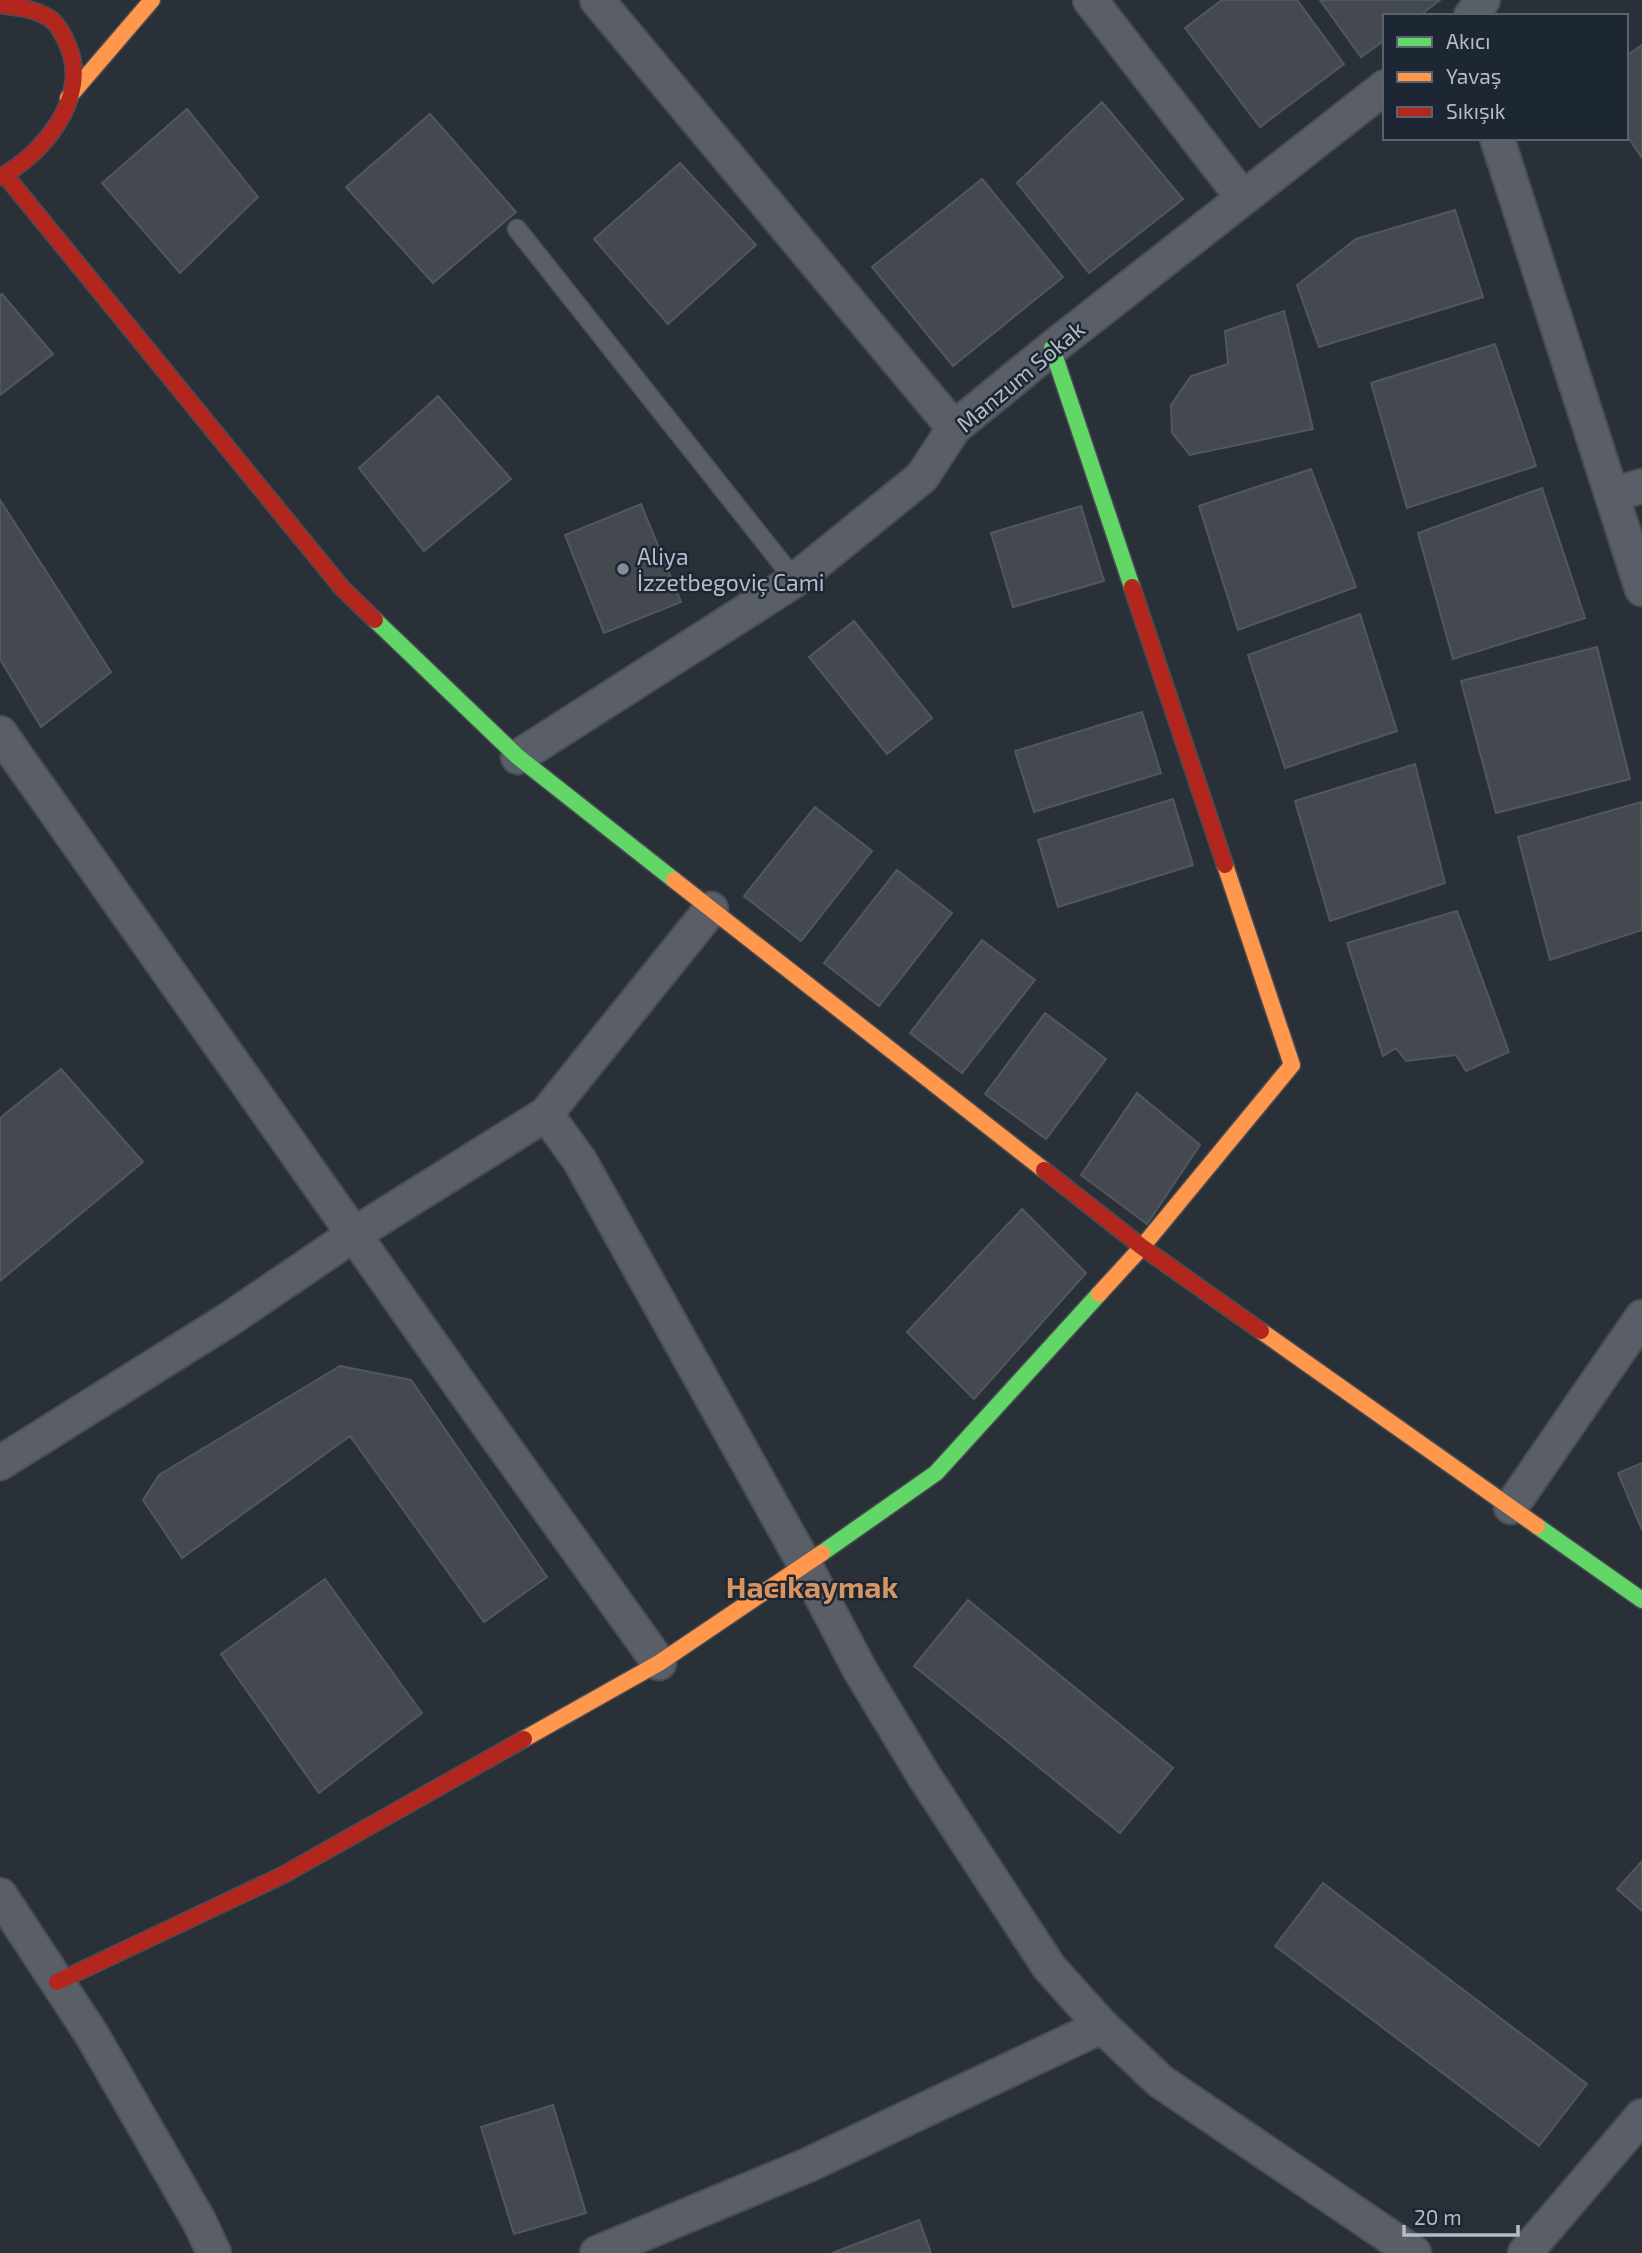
<svg xmlns="http://www.w3.org/2000/svg" width="1642" height="2253" font-family="'Exo 2',sans-serif">
	<rect width="100%" height="100%" fill="#2a3038"/>
	<path fill="#444950" stroke="#52575f" stroke-width="2" d="M1222,0H1297L1344,64L1260,127L1185,28Z
		M1320,0H1440L1419,16H1385V40L1361,57Z
		M1642,45V158L1626,134V56Z
		M1102,102L1183,199L1089,273L1017,183Z
		M187,109L258,197L180,273L102,183Z
		M430,114L516,212L433,283L346,187Z
		M680,163L756,245L668,324L594,239Z
		M982,179L1063,277L953,366L872,267Z
		M1455,210L1483,297L1319,347L1297,285L1356,239Z
		M2,294L53,354L0,395V295Z
		M1284,311L1313,429L1190,455L1172,433L1171,405L1191,376L1228,364L1225,331Z
		M1495,344L1536,466L1407,508L1371,383Z
		M438,396L511,479L424,551L359,468Z
		M1311,469L1356,587L1238,630L1199,506Z
		M1542,488L1585,618L1453,659L1418,533Z
		M0,500L111,672L41,727L0,659Z
		M641,504L681,602L604,633L565,535Z
		M1081,506L1104,581L1013,607L991,533Z
		M1360,614L1397,731L1285,768L1248,655Z
		M854,621L932,718L887,754L809,657Z
		M1597,647L1630,779L1496,813L1461,681Z
		M1142,712L1161,773L1034,812L1015,751Z
		M1415,764L1445,883L1330,921L1295,801Z
		M1173,799L1193,865L1058,907L1038,840Z
		M1641,802L1642,930L1550,960L1518,837Z
		M815,807L872,851L801,941L744,896Z
		M897,870L952,913L879,1006L824,963Z
		M1457,911L1509,1052L1466,1071L1456,1055L1406,1061L1396,1048L1383,1056L1347,943Z
		M982,940L1035,980L962,1073L910,1033Z
		M1045,1013L1106,1059L1046,1139L985,1094Z
		M61,1069L143,1162L0,1281V1118Z
		M1137,1093L1200,1145L1147,1224L1081,1175Z
		M1022,1209L1086,1273L974,1399L907,1332Z
		M340,1366L411,1380L547,1577L484,1622L350,1436L182,1558L143,1500L159,1475Z
		M1642,1463V1530L1618,1473Z
		M325,1579L422,1713L319,1793L221,1654Z
		M968,1600L1173,1768L1120,1833L914,1666Z
		M1642,1861V1911L1617,1889Z
		M1323,1883L1587,2084L1539,2146L1275,1946Z
		M553,2105L586,2213L514,2234L481,2127Z
		M919,2220L931,2253H832Z"/>
	<g fill="none" stroke-linecap="round" stroke-linejoin="round">
		<g stroke="#484c53" stroke-width="21">
			<path id="lane" d="M517,229L795,580"/>
		</g>
		<g stroke="#484c53" stroke-width="37">
			<path id="street" d="M597,0L954,428
				M1090,0L1243,198
				M1471,16L1483,0
				M1497,138L1642,589
				M1612,495L1642,486
				M0,733L482,1416L659,1663
				M518,757L795,580L922,477L954,428L1052,348L1385,87
				M546,1114L580,1161L805,1565L860,1670L924,1776L1049,1967L1102,2026L1160,2081L1414,2253
				M0,1463L228,1320L353,1235L546,1114L711,909
				M1511,1507L1642,1317
				M0,1895L92,2035L199,2221L214,2253
				M597,2253L808,2165L1102,2026
				M1525,2253L1642,2116"/>
		</g>
		<g stroke="#484c53" stroke-width="19">
			<path id="fast" d="M1052,348L1132,587
				M375,620L518,757L674,880
				M1537,1526L1642,1600
				M822,1553L936,1473L1099,1294"/>
		</g>
		<g stroke="#484c53" stroke-width="19">
			<path id="slow" d="M68,98L152,0
				M674,880L1044,1170
				M1099,1294L1142,1247L1292,1065L1225,865
				M1261,1331L1537,1526
				M524,1739L659,1663L822,1553"/>
		</g>
		<g stroke="#484c53" stroke-width="19">
			<path id="jam" d="M0,5C17,7 38,9 52,20C60,27 65,38 69,48C89,99 42,155 0,177
				M5,175L342,588L375,620
				M1132,587L1225,865
				M1044,1170L1142,1247L1261,1331
				M57,1982L283,1875L524,1739"/>
		</g>
		<use href="#lane" stroke="#5a5e66" stroke-width="18"/>
		<use href="#street" stroke="#5a5e66" stroke-width="33"/>
		<use href="#fast" stroke="#63d668" stroke-width="16"/>
		<use href="#slow" stroke="#ff974d" stroke-width="16"/>
		<use href="#jam" stroke="#b3261e" stroke-width="16"/>
	</g>
	<circle fill="#848b96" stroke="#1d2633" stroke-width="2.5" cx="623" cy="569" r="7"/>
	<g text-anchor="middle" dominant-baseline="central" stroke-width="5" stroke-linejoin="round" paint-order="stroke">
		<g font-size="23" fill="#b4bcc9" stroke="#1d2633">
			<text transform="translate(1020 376) rotate(-40)">Manzum Sokak</text>
		</g>
		<g font-size="23" fill="#b4bcc9" stroke="#1d2633" text-anchor="start">
			<text x="637" y="556">Aliya<tspan x="637" dy="26">İzzetbegoviç Cami</tspan></text>
		</g>
		<g font-size="30" font-weight="bold" fill="#d59563" stroke="#1d2633">
			<text x="812" y="1586">Hacıkaymak</text>
		</g>
	</g>
	<rect x="1383" y="14" width="245" height="126" fill="#1d2633" stroke="#59626f" stroke-width="2"/>
	<rect x="1397" y="37" width="35" height="10" fill="#63d668" stroke="#59626f" stroke-width="2"/>
	<text x="1446" y="49" font-size="21" fill="#b4bcc9">Akıcı</text>
	<rect x="1397" y="72" width="35" height="10" fill="#ff974d" stroke="#59626f" stroke-width="2"/>
	<text x="1446" y="84" font-size="21" fill="#b4bcc9">Yavaş</text>
	<rect x="1397" y="107" width="35" height="10" fill="#b3261e" stroke="#59626f" stroke-width="2"/>
	<text x="1446" y="119" font-size="21" fill="#b4bcc9">Sıkışık</text>
	<path d="M1404 2225v10h114v-10" fill="none" stroke="#b4bcc9" stroke-width="3.5"/>
	<text x="1414" y="2225" font-size="21" fill="#b4bcc9" stroke="#1d2633" stroke-width="5" paint-order="stroke">20 m</text>
</svg>
